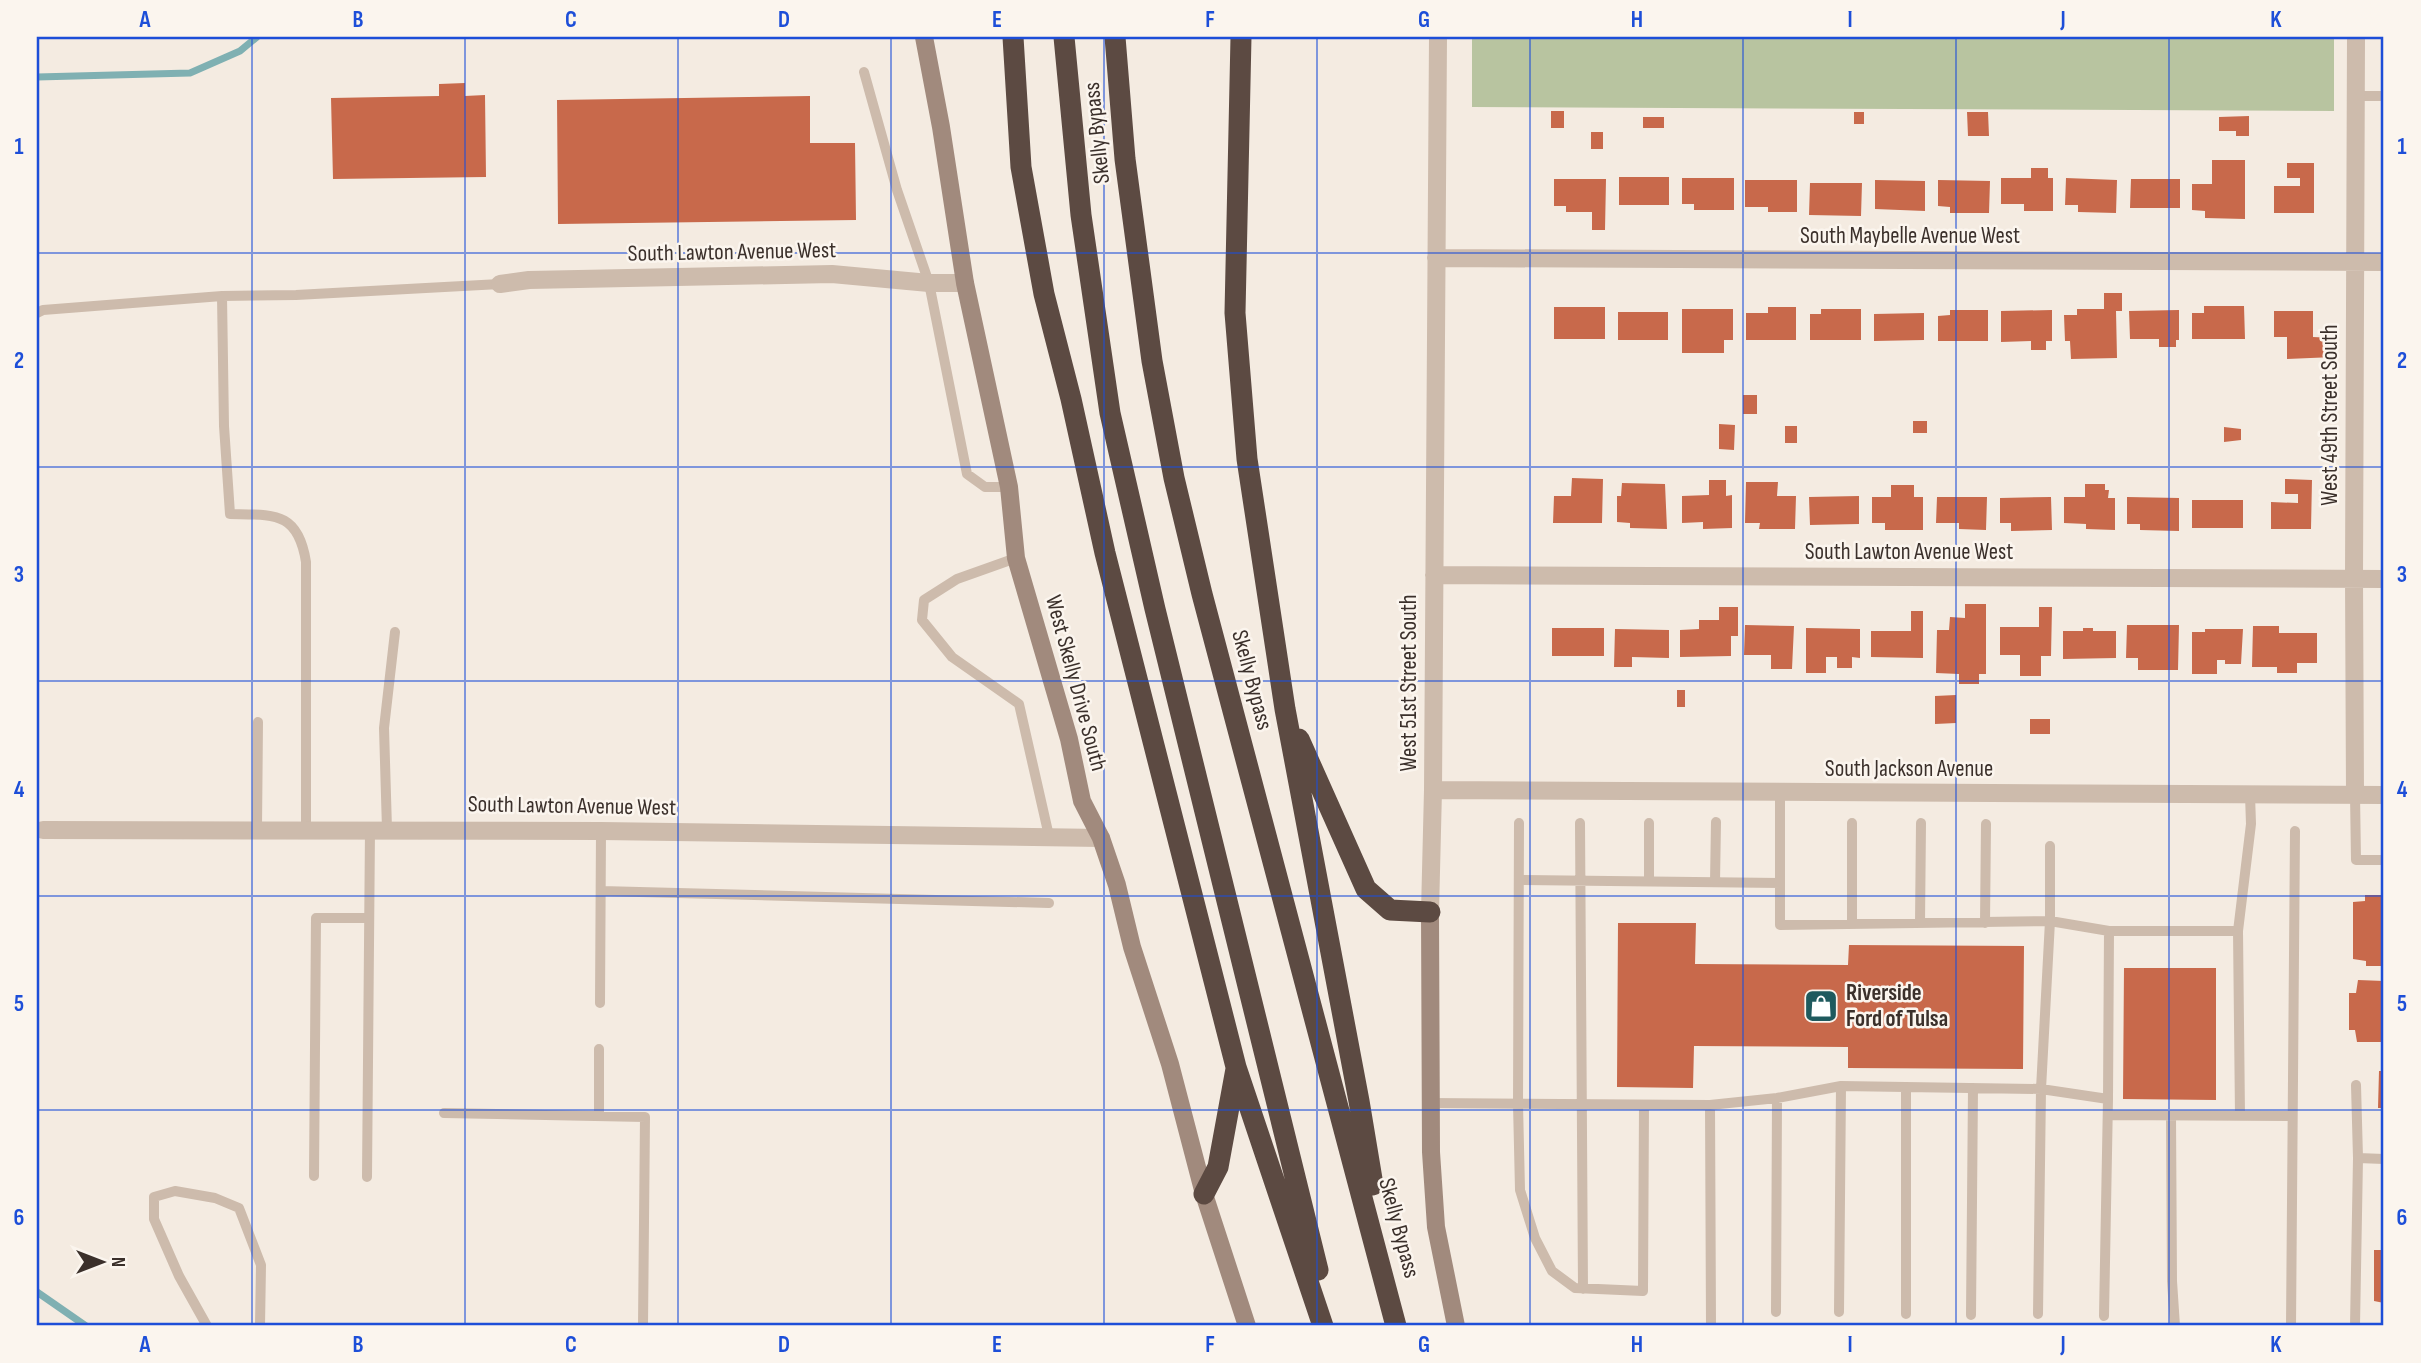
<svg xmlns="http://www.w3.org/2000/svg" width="2421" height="1363" font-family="'Sofia Sans Condensed',sans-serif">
	<rect width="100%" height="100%" fill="#f4ebe1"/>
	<path fill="#b8c4a0" d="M1472,37H2334V111L1472,107Z"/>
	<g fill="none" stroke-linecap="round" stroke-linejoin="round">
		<path stroke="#7fb0b2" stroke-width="7" d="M37,77L190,73L240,51L257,37
			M37,1292L86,1326"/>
	</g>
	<path fill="#c8694b" d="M465,83V96L485,95L486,177L333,179L331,98L439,96V84Z
		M810,96V143H855L856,220L558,224L557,100Z
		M1551,111H1564V128H1551Z
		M1854,112H1864V124H1854Z
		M1967,112H1988L1989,136H1968Z
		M2249,116V136H2236V131H2219V117Z
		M1643,117H1664V128H1643Z
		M1591,132H1603V149H1591Z
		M2212,160H2245V219L2205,218V211L2192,210V184H2212Z
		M2287,163H2314V213H2274V186H2300V178H2287Z
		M2031,168H2048V178H2053V211H2024V204H2001V178H2031Z
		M1619,177H1669V205H1619Z
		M1682,178H1734V210H1694V204H1682Z
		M2066,178L2117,180L2116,213L2078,212V205H2065Z
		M1554,179H1606L1605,230H1592V212H1566V206H1554Z
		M2131,179H2180V208H2130Z
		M1745,180H1797V212H1768V207H1745Z
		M1875,180L1925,181V211L1875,209Z
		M1938,180L1990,181L1989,213H1950V207L1938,206Z
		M1810,183H1862L1861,216L1809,215Z
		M2104,293H2122V311H2116L2117,358L2071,359L2070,341H2065L2064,315H2077V309H2104Z
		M2204,306H2244L2245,339H2192V313H2204Z
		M1554,307H1605V339H1554Z
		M1768,307H1796V340H1746V313H1768Z
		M1682,309H1733V340H1724V353H1682Z
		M1821,309H1861V340H1810V314H1821Z
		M1950,310H1988V341H1938V316L1950,315Z
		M2052,310V341H2046V350H2031V341L2001,342V311Z
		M2179,310V340H2176V347H2159V339H2130L2129,311Z
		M2274,311H2313V337L2334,338V357L2287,359V337H2274Z
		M1618,312H1668V340H1618Z
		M1924,313V340L1874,341V314Z
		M1743,395H1757V414H1743Z
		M1913,421H1927V433H1913Z
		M1719,424L1735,425L1734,450L1719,449Z
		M1785,426H1797V443H1785Z
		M2224,427L2241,429V440L2224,442Z
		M1572,478L1603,479L1602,523H1553L1554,496H1571Z
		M2285,479L2312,480L2311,529H2271V502L2298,503V494H2285Z
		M1709,480H1726V496L1732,495V528L1703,529V522L1682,523V496L1709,495Z
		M1746,482H1778L1777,496H1796L1795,529H1759L1760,523H1745Z
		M1622,483L1665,484L1667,529L1630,528V523L1617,522V496H1621Z
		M2085,484H2105V490H2109L2108,498H2115V530L2086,529V524L2064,523V497H2085Z
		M1891,485H1914V497H1923V530H1885V523H1872V497H1891Z
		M1859,496V524L1810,525L1809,497Z
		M1937,497H1987L1986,530L1959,529V523H1936Z
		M2051,497L2052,530L2011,531V523H2000V498Z
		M2127,497L2179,498V531L2140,530V524H2127Z
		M2192,500H2243V528H2192Z
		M1965,604H1986V674H1979V684H1959V674L1936,673L1937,630H1949L1950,617L1965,618Z
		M1719,607H1738V636H1731V656L1680,657V630L1699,629V620H1719Z
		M2039,607H2052L2051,656H2041V676H2020V655H2000V627H2039Z
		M1911,611H1923V658L1871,657V631H1911Z
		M1745,625L1794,626L1792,669H1771V655H1744Z
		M2127,625H2179L2178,670H2138V658H2126Z
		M2253,626H2279V633H2317V663H2297V673H2277V667H2252Z
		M1552,628H1604V656H1552Z
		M1806,628L1860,629V658L1852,657V668H1837V657H1826V673H1806Z
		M2083,628H2093V631H2116V658L2063,659V631H2083Z
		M1615,629L1669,630V658L1632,657V667H1614Z
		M2205,629H2243L2241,664H2225V660H2217V674H2192V632H2205Z
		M1677,690H1685V707H1677Z
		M1956,695V723L1935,724V696Z
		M2030,719H2050V734H2030Z
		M2365,895H2384V966H2366V961L2353,959V902L2365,901Z
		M1618,923H1696L1695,964L1848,965L1849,945L2024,946L2023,1069L1848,1068V1047L1694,1046L1693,1088L1617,1087Z
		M2124,968H2216V1100L2123,1099Z
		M2358,980L2384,981V1042H2357L2355,1030H2349V993H2356Z
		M2379,1071H2384V1108H2378Z
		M2374,1250H2384V1303L2374,1301Z"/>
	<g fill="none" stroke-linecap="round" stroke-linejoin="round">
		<path stroke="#cdbbac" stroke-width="10" d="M864,72L897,190L929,283L967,474L985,487H1009
			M2356,96H2384
			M222,296L224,426L230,514C274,515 298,511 306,562V829
			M37,313L43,310L222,296L296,295L500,284
			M1016,558L957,579L924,600L922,620L952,657L1019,704L1049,836
			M1780,792V925L2050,921L2109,931
			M2355,794L2356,860H2384
			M1519,823L1518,1104L1520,1190L1535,1238L1552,1271L1575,1288L1643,1291L1644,1105
			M1580,823L1583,1289
			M1649,823V881
			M257,829L258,722
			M387,829L384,728L395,632
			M1519,880L1780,883
			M1715,882L1716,822
			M601,891L1049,903
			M1920,923L1921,823
			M1985,923L1986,824
			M1852,924V823
			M600,1003L601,831
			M2108,1099L2109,931H2238
			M1429,1103L1710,1105L1777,1098L1841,1086L2041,1089L2108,1099L2104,1316
			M1710,1105L1711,1326
			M444,1113L645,1117L643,1326
			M2108,1115L2292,1116
			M599,1116V1049
			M2171,1116L2172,1281L2175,1326
			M2240,1116L2238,931L2251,824L2250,795
			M2358,1158L2384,1159
			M314,1176L316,918H369
			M367,1177L370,829
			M1776,1312L1777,1098
			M1839,1312L1841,1086
			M1906,1314V1087
			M2038,1314L2041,1089L2050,921V846
			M1971,1315L1973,1088
			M207,1326L179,1276L154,1219V1197L175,1191L215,1198L239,1208L261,1265L260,1326
			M2291,1326L2295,831
			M2355,1326L2358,1158L2356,1085"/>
		<path stroke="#cdbbac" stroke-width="18" d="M1436,258L2384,262
			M500,284L529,280L832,274L929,283H965
			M1434,575L2384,579
			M1433,790L2384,795
			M2355,794L2354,578L2356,37
			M43,830L601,831L1101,838
			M1430,912L1433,790L1438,37"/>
		<path stroke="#a18a7d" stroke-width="18" d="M924,37L941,127L965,283L1009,487L1016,558L1069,739L1082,801L1101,838L1117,885L1132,947L1170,1064L1204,1194L1247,1326
			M1430,912L1431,1152L1436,1227L1456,1326"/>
		<path stroke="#5c4a42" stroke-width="21" d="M1013,37L1021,167L1044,294L1071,399L1105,553L1236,1067L1323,1326
			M1064,37L1081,215L1110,413L1155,609L1318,1270
			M1115,37L1125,159L1152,361L1174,478L1202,594L1396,1326
			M1241,37L1235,313L1247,459L1285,709L1359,1101L1373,1185
			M1299,739L1366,889L1390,910L1430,912
			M1204,1194L1218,1167L1236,1069"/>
	</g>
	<path fill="none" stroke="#1d4ed8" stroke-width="2" stroke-opacity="0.55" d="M252,37V1326M465,37V1326M678,37V1326M891,37V1326M1104,37V1326M1317,37V1326M1530,37V1326M1743,37V1326M1956,37V1326M2169,37V1326M37,253H2384M37,467H2384M37,681H2384M37,896H2384M37,1110H2384"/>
	<defs>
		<g id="shop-square" transform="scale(1.75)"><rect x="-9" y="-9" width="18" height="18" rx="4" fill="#1f5a5e" stroke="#fbf5ee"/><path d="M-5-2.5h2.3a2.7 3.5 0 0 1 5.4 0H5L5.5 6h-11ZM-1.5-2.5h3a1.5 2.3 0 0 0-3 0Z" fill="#fff"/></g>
	</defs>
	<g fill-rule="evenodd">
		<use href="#shop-square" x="1821" y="1006"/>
	</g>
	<g text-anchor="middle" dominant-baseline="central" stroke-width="5" stroke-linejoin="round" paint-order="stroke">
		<g font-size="23" fill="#3b302b" stroke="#fbf5ee">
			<text transform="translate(1097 133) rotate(-96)">Skelly Bypass</text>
			<text x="1910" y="236">South Maybelle Avenue West</text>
			<text transform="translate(732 252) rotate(-1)">South Lawton Avenue West</text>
			<text transform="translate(2330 415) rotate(-90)">West 49th Street South</text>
			<text x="1909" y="552">South Lawton Avenue West</text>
			<text transform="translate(1252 680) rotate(75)">Skelly Bypass</text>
			<text transform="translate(1076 683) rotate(75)">West Skelly Drive South</text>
			<text transform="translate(1409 683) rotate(-90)">West 51st Street South</text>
			<text x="1909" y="769">South Jackson Avenue</text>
			<text transform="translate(572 806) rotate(1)">South Lawton Avenue West</text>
			<text transform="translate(1399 1228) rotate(75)">Skelly Bypass</text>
		</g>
		<g font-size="23" font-weight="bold" fill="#3b302b" stroke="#fbf5ee" text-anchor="start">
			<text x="1846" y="993">Riverside<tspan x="1846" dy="26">Ford of Tulsa</tspan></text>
		</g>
	</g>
	<rect width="2421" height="1363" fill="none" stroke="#fbf5ee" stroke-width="77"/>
	<g transform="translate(102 1262) rotate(90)" stroke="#fbf5ee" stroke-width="5" paint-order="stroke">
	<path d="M0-5L12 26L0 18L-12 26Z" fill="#3b302b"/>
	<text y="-10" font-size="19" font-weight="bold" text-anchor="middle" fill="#3b302b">N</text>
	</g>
	<rect x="38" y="38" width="2344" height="1286" fill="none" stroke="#1d4ed8" stroke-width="2.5"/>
	<g font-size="23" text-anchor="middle" font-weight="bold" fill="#1d4ed8">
		<text x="145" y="27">A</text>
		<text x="358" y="27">B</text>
		<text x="571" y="27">C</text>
		<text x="784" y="27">D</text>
		<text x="997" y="27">E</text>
		<text x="1210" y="27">F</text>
		<text x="1424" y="27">G</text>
		<text x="1637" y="27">H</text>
		<text x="1850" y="27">I</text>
		<text x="2063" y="27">J</text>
		<text x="2276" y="27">K</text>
		<text x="19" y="154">1</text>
		<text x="2402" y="154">1</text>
		<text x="19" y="368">2</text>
		<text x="2402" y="368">2</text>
		<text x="19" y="582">3</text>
		<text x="2402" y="582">3</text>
		<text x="19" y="797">4</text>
		<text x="2402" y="797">4</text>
		<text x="19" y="1011">5</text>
		<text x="2402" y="1011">5</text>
		<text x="19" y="1225">6</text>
		<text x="2402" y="1225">6</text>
		<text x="145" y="1352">A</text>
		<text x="358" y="1352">B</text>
		<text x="571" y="1352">C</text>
		<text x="784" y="1352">D</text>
		<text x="997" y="1352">E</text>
		<text x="1210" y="1352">F</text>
		<text x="1424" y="1352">G</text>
		<text x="1637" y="1352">H</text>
		<text x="1850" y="1352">I</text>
		<text x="2063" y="1352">J</text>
		<text x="2276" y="1352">K</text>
	</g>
</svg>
